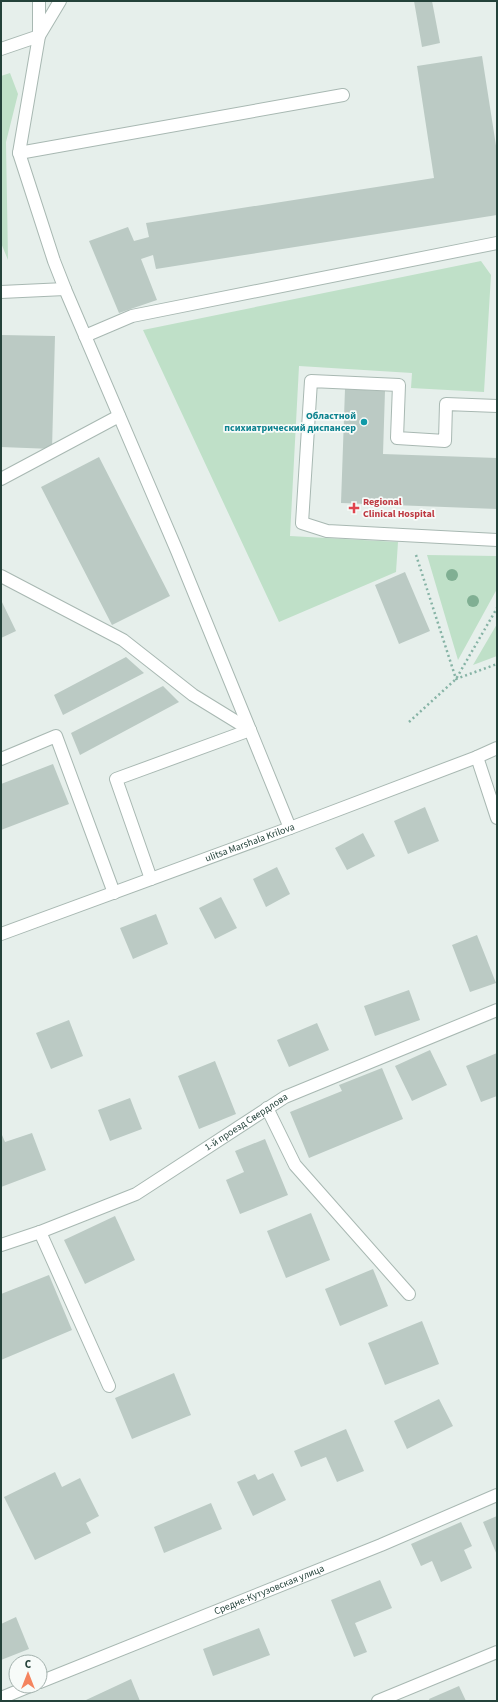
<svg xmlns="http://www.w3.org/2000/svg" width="498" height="1702" font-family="'Source Sans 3',sans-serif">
	<rect width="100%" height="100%" fill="#e6efeb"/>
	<path fill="#bfe0c8" d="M10,73L18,94L6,142L8,260L1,243V76Z
		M481,261L491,275L484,392L411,388L412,373L299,366L290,536L398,542L396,572L279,622L143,330Z
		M427,555L497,556V589L458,660Z
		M497,624V656L473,665Z"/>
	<path fill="#bbcac4" d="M414,1H432L440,43L422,47Z
		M482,56L497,152V215L156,269L153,255L141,259L157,300L119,313L89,241L128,227L134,241L149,237L146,223L434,178L417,66Z
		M1,335L55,336L52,449L1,447Z
		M345,389L385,391L383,454L497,458V509L341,503Z
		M99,457L170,596L112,625L41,487Z
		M405,572L430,631L399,644L375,585Z
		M1,600L16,631L1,638Z
		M126,657L144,673L63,715L54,695Z
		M163,686L179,702L80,755L71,733Z
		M53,764L69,804L1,830V784Z
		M425,807L439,841L408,854L394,821Z
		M363,833L375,856L347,870L335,848Z
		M277,867L290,894L266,907L253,879Z
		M221,897L237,928L215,939L199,908Z
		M156,914L168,944L133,959L120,928Z
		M477,935L496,983L470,992L452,945Z
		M409,990L420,1020L375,1036L364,1006Z
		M69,1020L83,1056L51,1069L36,1033Z
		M317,1023L329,1050L289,1067L277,1040Z
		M430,1050L447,1085L412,1101L395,1066Z
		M497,1053V1096L481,1102L466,1066Z
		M215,1061L236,1114L199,1129L178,1076Z
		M382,1068L403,1119L309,1158L290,1112L342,1091L339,1085Z
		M130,1098L142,1129L110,1141L98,1110Z
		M32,1133L46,1170L1,1187V1136L2,1135L5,1142Z
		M265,1139L288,1195L240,1214L226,1180L244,1172L235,1151Z
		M311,1213L330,1260L286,1278L267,1231Z
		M115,1216L135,1260L85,1284L64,1240Z
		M373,1269L388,1306L340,1326L325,1289Z
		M49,1275L72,1330L1,1360V1294Z
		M422,1321L439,1364L385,1385L368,1343Z
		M174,1373L191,1415L132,1439L115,1398Z
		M439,1399L453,1426L407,1449L394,1421Z
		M346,1429L364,1471L337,1482L326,1457L301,1467L294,1451Z
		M55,1472L62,1487L80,1478L99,1516L86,1523L91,1533L35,1560L4,1497Z
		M273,1473L286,1500L253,1516L237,1482L255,1474L258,1480Z
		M211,1503L222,1529L164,1553L154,1527Z
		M497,1516V1555L483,1522Z
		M461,1522L472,1546L464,1550L472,1568L441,1582L432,1561L421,1566L411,1544Z
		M380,1580L392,1608L355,1623L367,1652L354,1657L331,1600Z
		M16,1617L29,1649L1,1660V1624Z
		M259,1628L270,1655L213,1676L203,1649Z
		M131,1679L140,1701H87L86,1700Z
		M459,1686L466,1701H430L429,1699Z"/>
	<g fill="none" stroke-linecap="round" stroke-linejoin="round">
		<g stroke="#a8b8b2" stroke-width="14">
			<g id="minor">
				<path d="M39,1V36L19,153L54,261L65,289L177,551L290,828"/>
				<path d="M1,49L39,36L60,1"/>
				<path d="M19,153L343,95"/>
				<path d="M1,292L65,289"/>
				<path d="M85,336L132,316L497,243"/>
				<path d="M497,406L446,404L445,441L397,438L399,385L311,381L302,523L327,531L497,540"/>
				<path d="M1,479L119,416"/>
				<path d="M1,576L123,640L193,695L250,730"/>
				<path d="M477,757L497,818"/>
				<path d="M1,759L56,736L114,893"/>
				<path d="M151,879L116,779L250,730"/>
				<path id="s1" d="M1,934L290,828L477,757L497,748"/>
				<path d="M267,1108L295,1165L409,1294"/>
				<path d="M40,1232L109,1386"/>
				<path id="s2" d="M1,1245L40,1232L136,1194L285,1097L497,1010"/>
				<path id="s3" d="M40,1682L381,1545L497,1495"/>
				<path d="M1,1698L30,1686"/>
				<path d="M378,1701L497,1652"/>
			</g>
		</g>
		<path stroke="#86b3a5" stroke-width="2.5" stroke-dasharray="2 3" stroke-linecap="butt" d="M416,555L456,679L497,664
			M409,722L456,679L497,608"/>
		<use href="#minor" stroke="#fff" stroke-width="12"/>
	</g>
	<g fill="#80af93">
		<circle cx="452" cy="575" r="6"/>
		<circle cx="473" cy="601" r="6"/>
	</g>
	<circle fill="#0f9aa8" stroke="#f7fbf9" stroke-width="1.5" cx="364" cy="422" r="4"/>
	<path fill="#e0444e" stroke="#f7fbf9" stroke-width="1.5" d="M352 502h4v4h4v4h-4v4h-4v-4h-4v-4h4z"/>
	<g text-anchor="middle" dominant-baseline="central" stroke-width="3.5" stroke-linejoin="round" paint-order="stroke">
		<g font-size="10" font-weight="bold" fill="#0d838f" stroke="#f7fbf9" text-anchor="end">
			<text x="356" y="416">Областной<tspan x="356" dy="12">психиатрический диспансер</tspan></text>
		</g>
		<g font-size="10" font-weight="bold" fill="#be3a42" stroke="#f7fbf9" text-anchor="start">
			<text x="363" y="502">Regional<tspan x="363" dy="12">Clinical Hospital</tspan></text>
		</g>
		<g font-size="10" fill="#24423a" stroke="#f7fbf9">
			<text stroke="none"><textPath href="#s1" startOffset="265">ulitsa Marshala Krilova</textPath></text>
			<text stroke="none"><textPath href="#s2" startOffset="276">1-й проезд Свердлова</textPath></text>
			<text stroke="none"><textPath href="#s3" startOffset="247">Средне-Кутузовская улица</textPath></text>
		</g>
	</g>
	<rect width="498" height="1702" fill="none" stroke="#24423a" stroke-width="4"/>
	<g transform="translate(28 1674)"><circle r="19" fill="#f7fbf9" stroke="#a3b1ad"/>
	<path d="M0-3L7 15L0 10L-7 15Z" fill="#f4845f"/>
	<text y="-6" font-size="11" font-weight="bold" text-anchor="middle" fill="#24423a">С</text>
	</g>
</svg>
